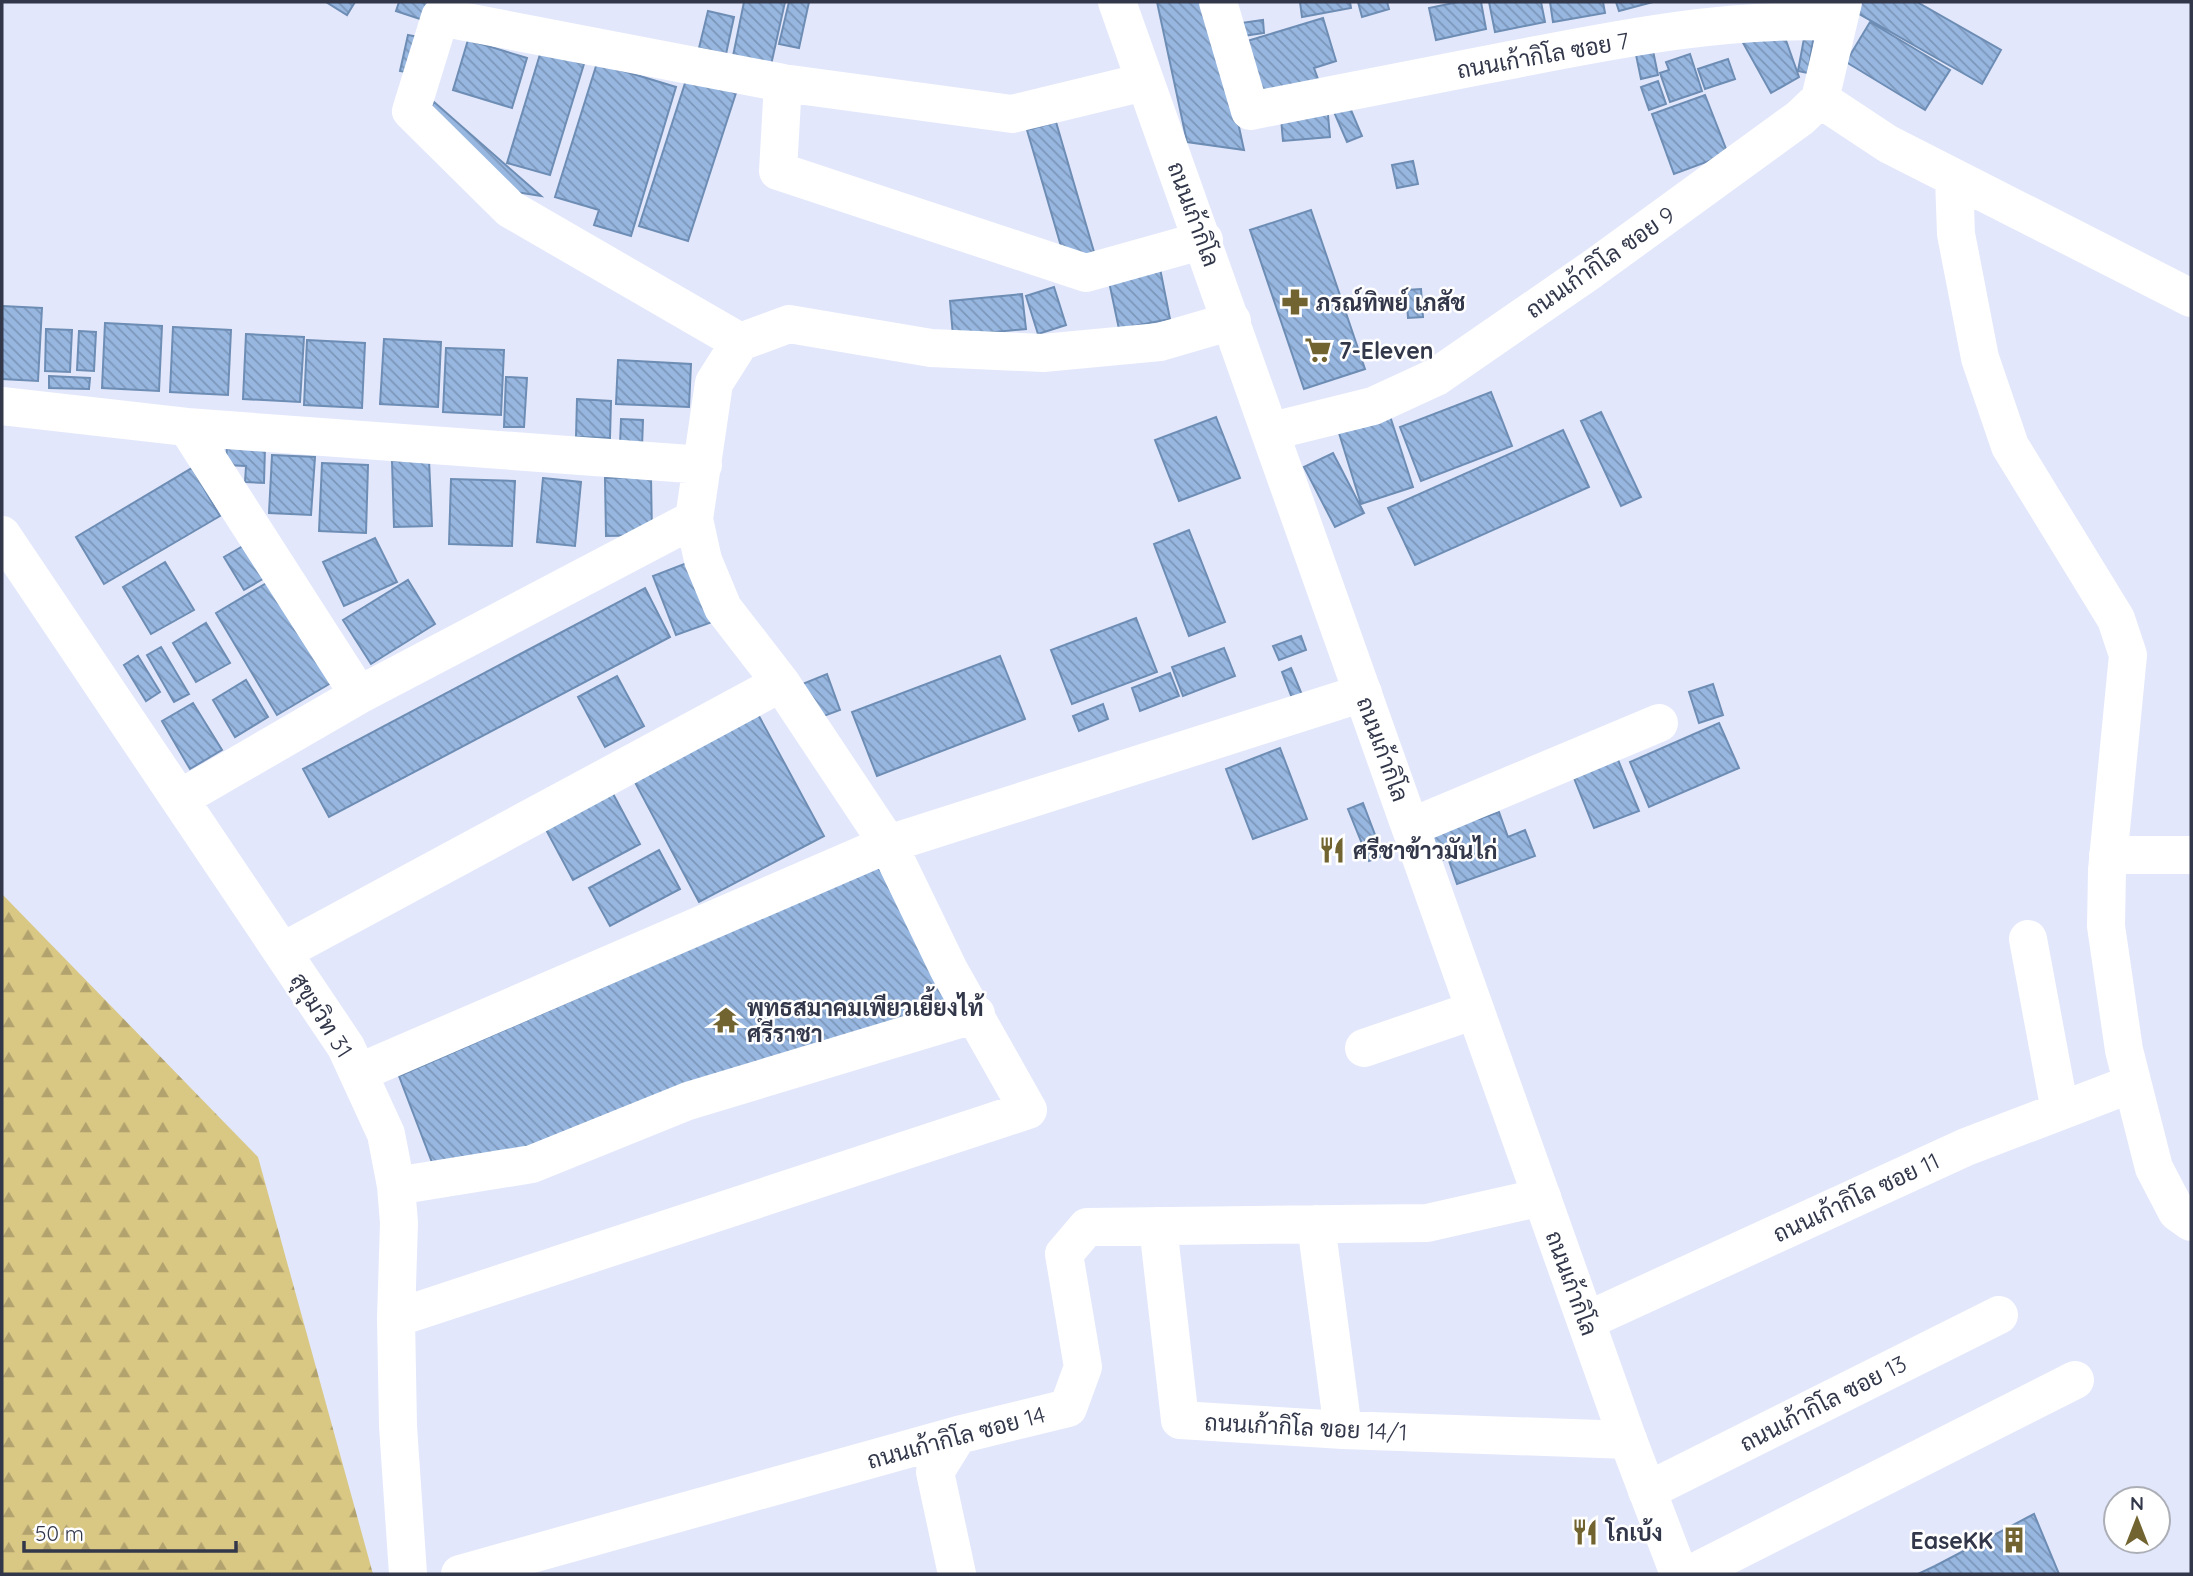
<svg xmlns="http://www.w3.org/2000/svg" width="2193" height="1576" font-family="Quicksand,Sarabun,sans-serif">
	<defs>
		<pattern id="forest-firs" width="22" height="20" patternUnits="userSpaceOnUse" patternTransform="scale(1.75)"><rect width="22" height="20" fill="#d9c784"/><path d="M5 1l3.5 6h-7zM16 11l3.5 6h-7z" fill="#b1a26e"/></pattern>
		<pattern id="building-back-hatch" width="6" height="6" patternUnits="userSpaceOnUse" patternTransform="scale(1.75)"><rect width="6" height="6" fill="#97b7e1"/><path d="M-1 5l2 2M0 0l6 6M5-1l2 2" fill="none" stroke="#7c96b8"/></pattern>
	</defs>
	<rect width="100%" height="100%" fill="#e2e7fb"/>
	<path fill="url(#forest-firs)" d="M2,894L258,1157L373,1574H2Z"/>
	<path fill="url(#building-back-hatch)" stroke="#6e8db4" stroke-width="2" d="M326,2H355L347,15Z
		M399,2H430L423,20L396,11Z
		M744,2H785L771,65L733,56Z
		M789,2H809L799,48L779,44Z
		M1157,2H1212L1244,150L1187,142Z
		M1300,2H1350L1351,8L1302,17Z
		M1358,2H1387L1389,9L1362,17Z
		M1458,2H1481L1486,29L1436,40L1429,8Z
		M1489,2H1541L1545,22L1495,32Z
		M1550,2H1603L1605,13L1553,22Z
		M1616,2H1653L1619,11Z
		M1859,2H1917L2001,50L1982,84L1854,11Z
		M708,11L734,17L726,54L699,48Z
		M1323,18L1336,61L1314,68L1318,79L1261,96L1244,42Z
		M1263,20L1264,33L1243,36L1241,23Z
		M1870,22L1950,70L1925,110L1846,62Z
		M1737,32H1783L1799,77L1771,93Z
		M1805,33L1814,34L1808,73L1798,71Z
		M408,35L430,39L422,75L400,71Z
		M468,40L527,58L512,108L453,90Z
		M1652,46L1658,75L1641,79L1635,50Z
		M541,51L584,64L550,175L507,163Z
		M1690,54L1702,91L1670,102L1660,73L1669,70L1666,62Z
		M1728,59L1735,79L1705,89L1698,69Z
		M597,63L676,87L631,236L594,225L599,210L555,197Z
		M687,77L736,93L688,241L639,226Z
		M1658,81L1666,104L1649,110L1641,87Z
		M1342,89L1362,136L1347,142L1327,96Z
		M1705,95L1728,154L1674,174L1652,114Z
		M434,102L541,196L503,190L424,119Z
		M1327,104L1330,137L1283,141L1280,107Z
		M1056,122L1099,269L1070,277L1027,130Z
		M1413,161L1418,184L1397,188L1392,165Z
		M1311,210L1365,369L1304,389L1250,230Z
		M1156,248L1170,319L1119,329L1104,258Z
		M1054,287L1066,325L1038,334L1026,296Z
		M1421,289L1423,317L1408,318L1406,290Z
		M1022,294L1026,329L953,336L950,301Z
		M2,306L42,308L38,381L2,379Z
		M105,323L162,326L159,391L102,388Z
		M173,327L231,330L228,395L170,392Z
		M46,329L72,330L70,372L45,371Z
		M79,331L96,332L94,371L77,370Z
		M246,334L304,337L300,402L243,399Z
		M384,339L441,342L438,407L380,404Z
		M307,340L365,343L362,408L304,405Z
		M446,348L504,350L501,415L443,412Z
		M618,360L691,364L689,407L616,404Z
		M49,376L90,378L89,389L49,388Z
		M506,377L527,378L524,427H504Z
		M1491,392L1512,446L1421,481L1400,427Z
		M577,399L611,401L610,438L576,437Z
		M1601,412L1641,497L1621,506L1581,421Z
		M1389,413L1413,487L1361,504L1338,430Z
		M1216,417L1240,478L1179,501L1155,440Z
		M621,419L643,420L642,447L620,445Z
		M1563,430L1589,487L1415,565L1388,508Z
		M227,445L265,447L264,483L245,482L246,466L226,465Z
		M1333,453L1364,513L1335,527L1304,467Z
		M272,455L315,457L311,515L269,513Z
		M429,460L432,526L394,527L392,461Z
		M322,463L368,465L366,533L319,531Z
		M192,468L220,516L104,584L76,537Z
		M651,477L652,535L606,536L605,478Z
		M543,478L581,482L575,546L537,542Z
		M451,479L515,481L512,546L449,544Z
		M1189,530L1225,622L1189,636L1154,544Z
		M375,538L397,582L344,606L323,562Z
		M248,543L268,576L244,590L224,557Z
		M692,561L715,621L676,635L653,576Z
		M165,562L194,610L151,634L123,587Z
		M275,578L336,680L277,715L216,613Z
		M408,580L435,624L371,664L343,620Z
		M645,588L670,637L329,817L303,769Z
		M1136,618L1157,672L1072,704L1051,650Z
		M206,623L230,663L196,682L173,643Z
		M1301,636L1306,650L1279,660L1273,646Z
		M161,647L189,694L174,702L147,655Z
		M1224,648L1235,676L1183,696L1172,667Z
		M138,656L160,692L146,701L124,665Z
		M1000,656L1025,719L877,776L852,712Z
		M1291,668L1307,707L1297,711L1282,672Z
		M1170,673L1179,696L1140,711L1132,688Z
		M827,674L840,710L813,720L800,685Z
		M617,676L644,726L605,747L578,697Z
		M246,680L268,717L235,737L213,700Z
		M1713,684L1723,715L1699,723L1689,692Z
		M193,703L222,750L190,769L162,721Z
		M1103,704L1108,719L1079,731L1073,716Z
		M754,707L824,836L699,902L630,773Z
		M1719,723L1739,768L1649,807L1630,762Z
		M1280,748L1307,819L1253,839L1226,769Z
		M1616,755L1639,811L1594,828L1572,773Z
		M611,790L640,844L573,880L544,826Z
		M1363,803L1383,856L1369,861L1348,809Z
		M1499,812L1508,837L1525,830L1535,856L1457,884L1448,858L1440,861L1426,822L1479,819Z
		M659,850L680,889L610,926L589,888Z
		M877,867L898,890L963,1011L438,1178L399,1076Z
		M2034,1514L2059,1574H1918L1935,1566Z"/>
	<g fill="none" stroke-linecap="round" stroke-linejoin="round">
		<path stroke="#fff" stroke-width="38" d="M1218,2L1250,111C1338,94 1427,76 1516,59C1623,38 1730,17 1838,22
			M783,83L778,171L1086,273L1204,240
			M1820,99L1888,144L2191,298
			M1954,179L1956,234L1980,358L2010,446L2116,619L2128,655L2107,870L2106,926L2124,1050L2154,1168L2177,1212L2191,1222
			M740,342L510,209L411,111L440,17L783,83L1012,114L1144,82
			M2,406L187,427L703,465
			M187,427L359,695
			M1272,431L1373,406L1436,377L1591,270L1800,118L1820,99L1843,2
			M2,535L346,1047L386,1134L396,1186L399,1223L396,1318L398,1426L408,1574
			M181,798L359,695L694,519L714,383L740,342L789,324L931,348L1043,353L1160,342L1232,321
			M1411,827L1659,723
			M2108,855H2191
			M2028,939L2060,1111
			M282,952L781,683
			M1364,1048L1475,1010
			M358,1073L888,844L1363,693
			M396,1186L532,1164L688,1101L976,1014
			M1316,1224L1343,1430
			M1158,1226L1180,1420L1343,1430L1628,1440
			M396,1318L1028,1110L949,970L888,844L781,683L723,608L703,560L694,519
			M1586,1321L1966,1147L2131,1084
			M1647,1491L1999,1315
			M460,1574L958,1435L1068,1408L1083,1367L1064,1254L1087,1227L1427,1223L1542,1197
			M957,1574L935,1472L958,1435
			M1691,1574L2075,1380"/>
		<path stroke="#fff" stroke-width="38" d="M1117,2L1628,1440L1679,1574"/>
	</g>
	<defs>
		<g id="pharmacy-bare" transform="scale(2.1)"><path d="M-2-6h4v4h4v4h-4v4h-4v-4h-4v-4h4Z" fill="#716431" stroke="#fff" stroke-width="2.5" paint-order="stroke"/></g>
		<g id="supermarket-bare" transform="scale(2.1)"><path d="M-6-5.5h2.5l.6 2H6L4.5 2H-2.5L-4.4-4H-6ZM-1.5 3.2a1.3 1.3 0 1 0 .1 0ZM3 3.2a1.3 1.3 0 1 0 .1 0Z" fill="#716431" stroke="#fff" stroke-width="2.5" paint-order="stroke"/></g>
		<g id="restaurant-bare" transform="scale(2.1)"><path d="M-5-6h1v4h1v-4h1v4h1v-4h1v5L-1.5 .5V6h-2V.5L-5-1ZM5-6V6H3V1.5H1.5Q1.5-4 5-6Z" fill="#716431" stroke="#fff" stroke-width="2.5" paint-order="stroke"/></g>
		<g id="temple-bare" transform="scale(2.1)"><path d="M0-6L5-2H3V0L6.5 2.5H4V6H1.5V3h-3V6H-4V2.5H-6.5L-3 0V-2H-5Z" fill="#716431" stroke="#fff" stroke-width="2.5" paint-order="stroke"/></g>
		<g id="building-bare" transform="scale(2.1)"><path d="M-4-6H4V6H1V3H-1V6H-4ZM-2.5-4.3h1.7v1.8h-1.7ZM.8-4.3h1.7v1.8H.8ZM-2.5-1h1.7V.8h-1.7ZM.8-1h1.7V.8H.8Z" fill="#716431" stroke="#fff" stroke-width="2.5" paint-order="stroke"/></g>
	</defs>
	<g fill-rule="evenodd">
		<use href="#pharmacy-bare" x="1295" y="302"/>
		<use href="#supermarket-bare" x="1318" y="350"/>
		<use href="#restaurant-bare" x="1332" y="850"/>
		<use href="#temple-bare" x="726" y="1020"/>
		<use href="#restaurant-bare" x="1585" y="1532"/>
		<use href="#building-bare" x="2014" y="1540"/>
	</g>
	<g text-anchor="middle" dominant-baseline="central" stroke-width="5" stroke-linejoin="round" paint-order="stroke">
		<g font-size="23" fill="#32374a" stroke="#fff">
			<text transform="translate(1543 55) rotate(-10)">ถนนเก้ากิโล ซอย 7</text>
			<text transform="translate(1194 214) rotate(70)">ถนนเก้ากิโล</text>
			<text transform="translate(1600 262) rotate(-35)">ถนนเก้ากิโล ซอย 9</text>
			<text transform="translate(1383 749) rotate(70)">ถนนเก้ากิโล</text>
			<text transform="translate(322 1015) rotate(58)">สุขุมวิท 31</text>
			<text transform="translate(1856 1197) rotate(-25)">ถนนเก้ากิโล ซอย 11</text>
			<text transform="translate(1572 1283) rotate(70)">ถนนเก้ากิโล</text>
			<text transform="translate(1823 1403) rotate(-27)">ถนนเก้ากิโล ซอย 13</text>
			<text transform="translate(1306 1427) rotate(3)">ถนนเก้ากิโล ขอย 14/1</text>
			<text transform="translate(956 1437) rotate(-15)">ถนนเก้ากิโล ซอย 14</text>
		</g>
		<g font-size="23" font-weight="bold" fill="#32374a" stroke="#fff" text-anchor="start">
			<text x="1316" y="302">ภรณ์ทิพย์ เภสัช</text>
			<text x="1339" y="350">7-Eleven</text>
			<text x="1353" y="850">ศรีชาข้าวมันไก่</text>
			<text x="747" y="1007">พุทธสมาคมเพียวเยี้ยงไท้<tspan x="747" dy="26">ศรีราชา</tspan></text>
			<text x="1606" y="1532">โกเบ้ง</text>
			<text x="1993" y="1540" text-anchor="end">EaseKK</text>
		</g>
	</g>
	<rect width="2193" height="1576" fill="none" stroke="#32374a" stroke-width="7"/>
	<g transform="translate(2137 1520)"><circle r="33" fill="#ffffff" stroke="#adafb7" stroke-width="2"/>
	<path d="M0-5L12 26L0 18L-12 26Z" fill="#716431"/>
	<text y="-10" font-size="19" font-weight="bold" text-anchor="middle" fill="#32374a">N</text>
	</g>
	<path d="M24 1541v10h212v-10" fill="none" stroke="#32374a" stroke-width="3.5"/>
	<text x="35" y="1541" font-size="21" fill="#32374a" stroke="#ffffff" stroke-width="5" paint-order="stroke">50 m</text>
</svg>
